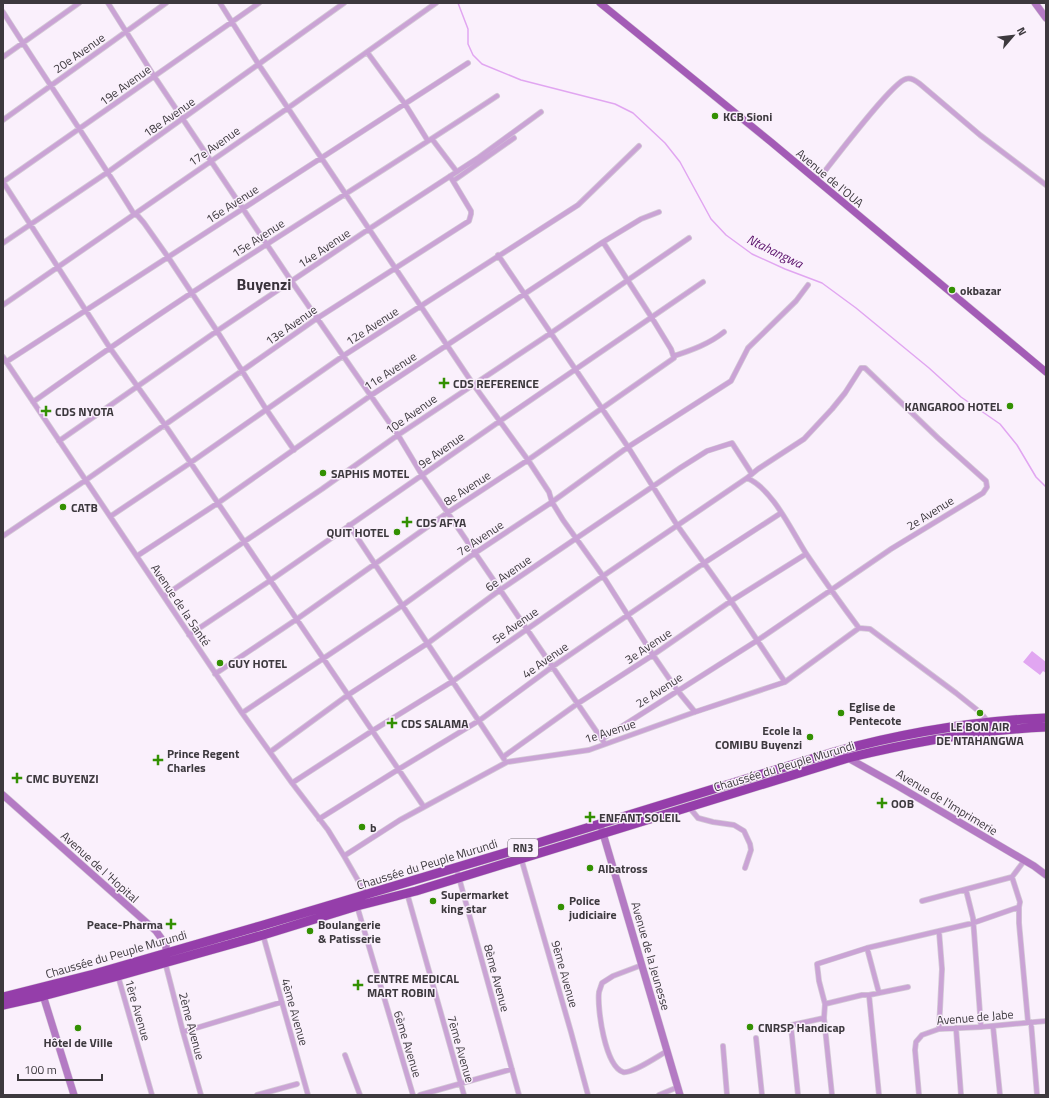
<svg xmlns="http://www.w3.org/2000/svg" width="1049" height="1098" font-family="'Titillium Web',sans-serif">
	<rect width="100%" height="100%" fill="#faf0fc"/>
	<path fill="#e1a6f1" d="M1032,651L1046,662V673L1043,671L1040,675L1023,662Z"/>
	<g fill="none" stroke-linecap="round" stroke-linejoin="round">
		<path stroke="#e1a6f1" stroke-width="1.5" d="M458,3L468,29V44L473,55L482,64L521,80L615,104L633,113L665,143L680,162L711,219L726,235L752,254L785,269L822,283L856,308L929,368L961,397L1000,424L1017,445L1036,477L1046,487"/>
		<g stroke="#d4cbd6" stroke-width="6">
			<path id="street" d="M108,3L154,76L292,282L398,435L422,475L605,744
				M220,3L259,65L473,384L528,460L549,492L552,502L563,520L603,576L653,655L677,690L695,712
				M3,12C46,80 92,146 134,214L138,216L144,223L168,257L217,331L266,409L294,450
				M367,52L405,104L428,141
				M3,57L79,3
				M3,120L166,3
				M432,139L457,172
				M453,181L514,138
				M817,181C830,165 892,82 906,79C911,77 916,81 920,84L980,135L1046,185
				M3,182L110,348L165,425L424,807
				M3,182L259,3
				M3,243L108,172L344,3
				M498,255L628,447L677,525L731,601L785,682
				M3,305L288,108L436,3
				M674,356C692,350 709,344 724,332
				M3,357L242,713L292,783L328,830L344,856L367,896
				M6,362L468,63
				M33,402C85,365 137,329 190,294C292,227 396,163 497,96
				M59,441L217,331L369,229L478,158L541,112
				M747,478C773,489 792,532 807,555C824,580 841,604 859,628L870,629L956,693L981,713L989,723
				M111,516L190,463L343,356L578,205L639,146
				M349,525L504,759
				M3,536L86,480L316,319L469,221L471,214V211L450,176
				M137,556L218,503L370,396L603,242L641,219L659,212
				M164,596L322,489L398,435L551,333L689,238
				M189,635L271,580L500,421L703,282
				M215,674L297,619L447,513L528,460L674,358L671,349L652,318L603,242
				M242,713L403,605L475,553L552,502L628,447L731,381L748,348L796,301L808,285
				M270,752L348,695L428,643L500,590L680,468L707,451L732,443L752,474
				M503,757L577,704L653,655L731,601L806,554
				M292,783L372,731L453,681L603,576L747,478L758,469L804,439L832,409L845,393L861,368H865L938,438L986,481L987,487L983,493L891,549L758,640L602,739
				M689,807L698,818L713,822L734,825L744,831L750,844L751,850L745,868
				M319,819L399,769L480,720L552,667L704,563L781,513
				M344,856L400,820L507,762L589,750L695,712L785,682L859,628
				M521,858L571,1032L588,1095
				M456,867L519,1095
				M1012,877L1020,902L1019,907V923L1028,1022
				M966,890L973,918L981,1027
				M407,893L464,1095
				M922,901L1012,877L1024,861
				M357,906L413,1095
				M263,935L308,1095
				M867,948L879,993
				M165,962L183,1032L201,1095
				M642,965L613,976L602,983C601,986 600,989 599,992C597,1008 605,1066 623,1072C632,1074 658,1056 667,1051
				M118,976L152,1095
				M825,1004L862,995H869
				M1031,1022L1037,1095
				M993,1026L1000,1095
				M956,1028L961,1095
				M939,1029L942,969L939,931
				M183,1032L282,1002
				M756,1038L762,1095
				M723,1046L727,1095
				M345,1055L360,1095
				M257,1095L297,1084
				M420,1095L512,1069
				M659,1095L678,1087
				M798,1095L791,1027L792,1025L824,1018
				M832,1095L824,1018L825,1004L819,981L817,964L867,948L973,923L1019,907
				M879,1095L869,995L908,987
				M919,1095L915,1050L916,1042L922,1035L939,1029L981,1027L1046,1021"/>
		</g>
		<g stroke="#d4cbd6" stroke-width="8">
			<path id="secondary" d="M1035,3L1046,18
				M834,752L848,758L898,786L1034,866L1046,875
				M3,795L156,931L166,945V957
				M602,830L680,1095
				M42,992L74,1095"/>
		</g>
		<g stroke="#d4cbd6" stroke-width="8">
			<path id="primary" d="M600,3L771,142L1046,372"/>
		</g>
		<g stroke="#d4cbd6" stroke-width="10">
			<path id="highway" d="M3,997L94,974L260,926L515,850L834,752C903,733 975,721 1046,718
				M3,1005L43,996L118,976L263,935L357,906L416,891L848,758C913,742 980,730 1046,727"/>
		</g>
		<use href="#street" stroke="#caa3d5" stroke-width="4.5"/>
		<use href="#secondary" stroke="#b47ac4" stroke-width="7"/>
		<use href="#primary" stroke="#a35bb6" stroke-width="7"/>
		<use href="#highway" stroke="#953eaa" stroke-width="9"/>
	</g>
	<g fill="#339002" stroke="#faf0fc" stroke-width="1.5">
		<circle cx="715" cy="116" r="4"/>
		<circle cx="952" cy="290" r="4"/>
		<path d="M442 377h4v4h4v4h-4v4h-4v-4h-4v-4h4z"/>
		<circle cx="1010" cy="406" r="4"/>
		<path d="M44 405h4v4h4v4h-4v4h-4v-4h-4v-4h4z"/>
		<circle cx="323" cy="473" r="4"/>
		<circle cx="63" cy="507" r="4"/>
		<path d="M405 516h4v4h4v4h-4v4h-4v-4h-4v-4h4z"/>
		<circle cx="397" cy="532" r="4"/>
		<circle cx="220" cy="663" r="4"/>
		<circle cx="841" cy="713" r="4"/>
		<circle cx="980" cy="713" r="4"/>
		<path d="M390 717h4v4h4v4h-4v4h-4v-4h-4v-4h4z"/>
		<circle cx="810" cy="737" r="4"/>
		<path d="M156 754h4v4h4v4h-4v4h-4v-4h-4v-4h4z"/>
		<path d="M15 772h4v4h4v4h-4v4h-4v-4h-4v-4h4z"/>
		<path d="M880 797h4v4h4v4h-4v4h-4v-4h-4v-4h4z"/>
		<path d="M588 811h4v4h4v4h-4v4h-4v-4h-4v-4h4z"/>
		<circle cx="362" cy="827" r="4"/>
		<circle cx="590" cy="868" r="4"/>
		<circle cx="433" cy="901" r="4"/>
		<circle cx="561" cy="907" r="4"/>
		<path d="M169 918h4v4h4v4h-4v4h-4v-4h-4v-4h4z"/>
		<circle cx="310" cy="931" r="4"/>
		<path d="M356 979h4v4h4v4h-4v4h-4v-4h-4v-4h4z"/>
		<circle cx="750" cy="1027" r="4"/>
		<circle cx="78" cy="1028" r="4"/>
	</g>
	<g text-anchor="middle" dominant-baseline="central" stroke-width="3" stroke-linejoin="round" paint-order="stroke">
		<rect fill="#faf0fc" stroke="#767077" stroke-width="1" x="508" y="839" width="30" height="18" rx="3"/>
		<g font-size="11" font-weight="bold" fill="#3d393e">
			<text x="523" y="848">RN3</text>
		</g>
		<g font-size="12" fill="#3d393e" stroke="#faf0fc">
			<text transform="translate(79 53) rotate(-35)">20e Avenue</text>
			<text transform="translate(125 85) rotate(-36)">19e Avenue</text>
			<text transform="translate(169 117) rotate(-35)">18e Avenue</text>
			<text transform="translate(214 146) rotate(-35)">17e Avenue</text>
			<text transform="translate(830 178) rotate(40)">Avenue de l'OUA</text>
			<text transform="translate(232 204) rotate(-33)">16e Avenue</text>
			<text transform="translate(258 238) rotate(-33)">15e Avenue</text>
			<text transform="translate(324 248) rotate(-34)">14e Avenue</text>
			<text transform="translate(291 325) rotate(-35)">13e Avenue</text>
			<text transform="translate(372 326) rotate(-33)">12e Avenue</text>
			<text transform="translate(390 371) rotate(-33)">11e Avenue</text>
			<text transform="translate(411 414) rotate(-35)">10e Avenue</text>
			<text transform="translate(441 450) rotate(-35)">9e Avenue</text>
			<text transform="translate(467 488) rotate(-33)">8e Avenue</text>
			<text transform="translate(930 513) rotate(-32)">2e Avenue</text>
			<text transform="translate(480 538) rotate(-34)">7e Avenue</text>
			<text transform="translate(508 573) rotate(-35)">6e Avenue</text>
			<text transform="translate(181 605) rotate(56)">Avenue de la Santé</text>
			<text transform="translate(515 625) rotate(-35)">5e Avenue</text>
			<text transform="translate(648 646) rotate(-34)">3e Avenue</text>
			<text transform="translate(545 660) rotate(-35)">4e Avenue</text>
			<text transform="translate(659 690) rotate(-33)">2e Avenue</text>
			<text transform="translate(610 731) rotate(-18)">1e Avenue</text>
			<text transform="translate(784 766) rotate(-17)">Chaussée du Peuple Murundi</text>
			<text transform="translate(947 802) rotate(31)">Avenue de l'Imprimerie</text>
			<text transform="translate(427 864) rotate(-17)">Chaussée du Peuple Murundi</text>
			<text transform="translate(100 867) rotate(42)">Avenue de l 'Hopital</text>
			<text transform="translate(116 954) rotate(-16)">Chaussée du Peuple Murundi</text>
			<text transform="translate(651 956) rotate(74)">Avenue de la Jeunesse</text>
			<text transform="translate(565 974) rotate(74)">9ème Avenue</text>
			<text transform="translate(497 978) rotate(75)">8ème Avenue</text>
			<text transform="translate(138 1010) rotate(74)">1ère Avenue</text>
			<text transform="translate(295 1012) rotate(74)">4ème Avenue</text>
			<text transform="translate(975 1017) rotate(-5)">Avenue de Jabe</text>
			<text transform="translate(192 1026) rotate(75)">2ème Avenue</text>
			<text transform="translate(408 1044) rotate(73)">6ème Avenue</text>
			<text transform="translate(461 1049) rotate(74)">7ème Avenue</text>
		</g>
		<g font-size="12" font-weight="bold" fill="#3d393e" stroke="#faf0fc" text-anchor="start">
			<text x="723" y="116">KCB Sioni</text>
			<text x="960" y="290">okbazar</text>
			<text x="453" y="383">CDS REFERENCE</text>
			<text x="1002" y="406" text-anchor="end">KANGAROO HOTEL</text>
			<text x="55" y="411">CDS NYOTA</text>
			<text x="331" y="473">SAPHIS MOTEL</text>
			<text x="71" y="507">CATB</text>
			<text x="416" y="522">CDS AFYA</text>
			<text x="389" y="532" text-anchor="end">QUIT HOTEL</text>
			<text x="228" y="663">GUY HOTEL</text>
			<text x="849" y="706">Eglise de<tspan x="849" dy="14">Pentecote</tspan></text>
			<text x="401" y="723">CDS SALAMA</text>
			<text x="980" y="726" text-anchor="middle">LE BON AIR<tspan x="980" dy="14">DE NTAHANGWA</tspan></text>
			<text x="802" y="730" text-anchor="end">Ecole la<tspan x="802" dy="14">COMIBU Buyenzi</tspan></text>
			<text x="167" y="753">Prince Regent<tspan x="167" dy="14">Charles</tspan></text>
			<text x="26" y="778">CMC BUYENZI</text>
			<text x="891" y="803">OOB</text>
			<text x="599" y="817">ENFANT SOLEIL</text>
			<text x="370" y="827">b</text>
			<text x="598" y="868">Albatross</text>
			<text x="441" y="894">Supermarket<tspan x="441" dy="14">king star</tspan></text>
			<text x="569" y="900">Police<tspan x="569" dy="14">judiciaire</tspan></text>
			<text x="163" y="924" text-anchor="end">Peace-Pharma</text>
			<text x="318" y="924">Boulangerie<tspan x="318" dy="14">&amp; Patisserie</tspan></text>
			<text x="367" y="978">CENTRE MEDICAL<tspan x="367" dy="14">MART ROBIN</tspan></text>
			<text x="758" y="1027">CNRSP Handicap</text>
			<text x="78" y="1042" text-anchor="middle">Hôtel de Ville</text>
		</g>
		<g font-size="13" font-style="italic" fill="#5a126b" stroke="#faf0fc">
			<text transform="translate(775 251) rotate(26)">Ntahangwa</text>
		</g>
		<g font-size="16" font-weight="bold" fill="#3a333c" stroke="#faf0fc">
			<text x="264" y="284">Buyenzi</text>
		</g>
	</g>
	<rect width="1049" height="1098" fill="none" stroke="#3d393e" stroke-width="8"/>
	<g transform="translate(1013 36) rotate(62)" stroke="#faf0fc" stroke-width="3" paint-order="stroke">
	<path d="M0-3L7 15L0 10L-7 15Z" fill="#3d393e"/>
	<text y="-6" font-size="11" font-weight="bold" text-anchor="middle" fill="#3d393e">N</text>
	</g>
	<path d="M18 1074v6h84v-6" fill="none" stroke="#3d393e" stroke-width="2"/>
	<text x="24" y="1074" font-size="12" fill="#3d393e" stroke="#faf0fc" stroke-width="3" paint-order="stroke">100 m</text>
</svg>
